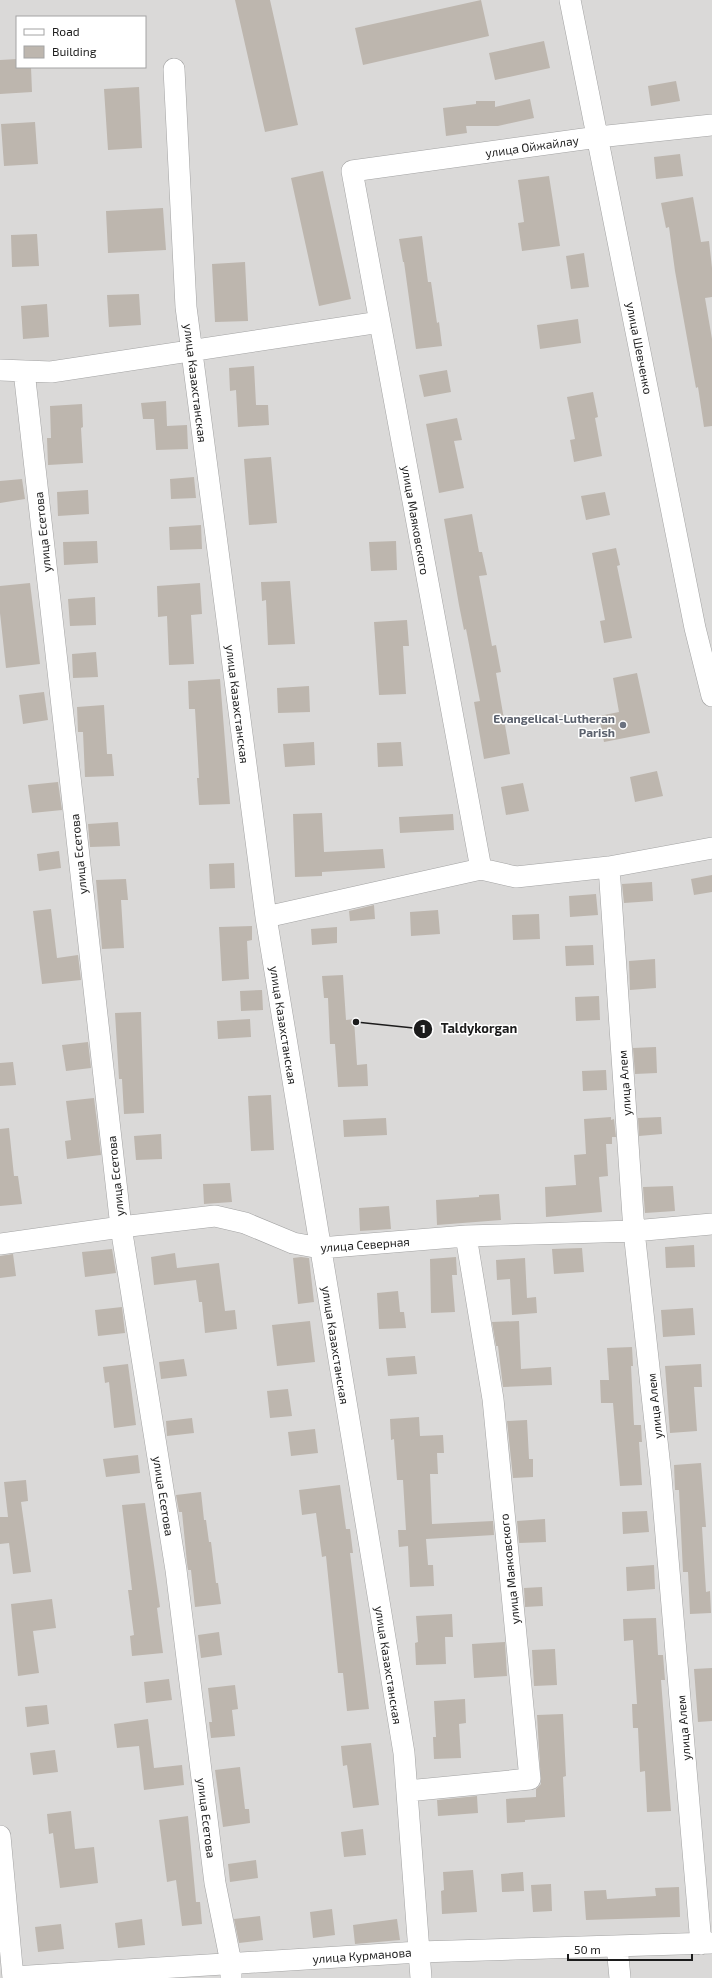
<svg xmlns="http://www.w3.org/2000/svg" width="712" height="1978" font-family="'Exo 2',sans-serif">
	<rect width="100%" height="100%" fill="#edeae1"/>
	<path fill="#dad9d8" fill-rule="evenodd" d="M0,0H712V1978H0ZM17,17H145V67H17Z"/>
	<path fill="#bdb6ae" d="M235,0H270L298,125L265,132Z
		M481,0L489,36L363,65L355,28Z
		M544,41L550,68L495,80L489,53Z
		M17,59V67H31L32,92L0,94V60Z
		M676,81L680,101L651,106L648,86Z
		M139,87L142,148L108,150L104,89Z
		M530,99L534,118L498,126H466L467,133L446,136L443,108L476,104V101H495V107Z
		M35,122L38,164L4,166L1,124Z
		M680,154L683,176L656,179L654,157Z
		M323,171L351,299L319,306L291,178Z
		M549,176L560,246L522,251L518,223L524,222L518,180Z
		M693,197L701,242L709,241L712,268V297L705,298L712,339V426L704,427L698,387L696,388L675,271L669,227L666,228L661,203Z
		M163,208L166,250L108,253L106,211Z
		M37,234L39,266L12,267L11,235Z
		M422,236L428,282H431L437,323L439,322L442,346L416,349L404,262H403L399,239Z
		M584,253L589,287L571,289L566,256Z
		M245,262L248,321L215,322L212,264Z
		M139,294L141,325L109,327L107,295Z
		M47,304L49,337L23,339L21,306Z
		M578,319L581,343L540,349L537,325Z
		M254,366L256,405H268L269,425L238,427L236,390L230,391L229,368Z
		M447,370L451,392L424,397L419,375Z
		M593,392L598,417L595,418L602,456L574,462L570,440L575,439L567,397Z
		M166,401L167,426L187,425L188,449L156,450L154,419H143L141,403Z
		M82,404L83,427L81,428L83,463L48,465L47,438H51L50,406Z
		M457,418L462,440L454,441L464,488L439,493L426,424Z
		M271,457L277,523L249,525L244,459Z
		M194,477L196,498L171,499L170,479Z
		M22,479L25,499L0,503V481Z
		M88,490L89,514L58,516L57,492Z
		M605,492L610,515L586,520L581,496Z
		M472,514L479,552H482L487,575L479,576L492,646L496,645L501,672L496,673L510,754L484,759L474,702L480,701L466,629L464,630L459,605L444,519Z
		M201,525L202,549L170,550L169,527Z
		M97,541L98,563L64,565L63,542Z
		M396,541L397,570L371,571L369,542Z
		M616,548L620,565L617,566L632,638L604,643L600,621L605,620L592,553Z
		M290,581L295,644L268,645L266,600L262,601L261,582Z
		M30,583L40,664L6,668L0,613V586Z
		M200,583L202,614L191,615L194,664L169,665L167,616L158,617L157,586Z
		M95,597L96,625L70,626L68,599Z
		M407,620L409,646H403L406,694L379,695L374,622Z
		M96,652L98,677L73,678L72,654Z
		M637,673L650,733L604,742L599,716L619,712L613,678Z
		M220,679L230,804L199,805L197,778H199L195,709H189L188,681Z
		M309,686L310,712L278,713L277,688Z
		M44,692L48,720L23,724L19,695Z
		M104,705L107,754H112L114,776L85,777L83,732H78L77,707Z
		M314,742L315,765L285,767L283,744Z
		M401,742L403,766L378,767L377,743Z
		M657,771L663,796L635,802L630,777Z
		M58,782L62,810L32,813L28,785Z
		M523,783L529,811L506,815L501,787Z
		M322,813L324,852L383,849L385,868L322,872V876L295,877L293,814Z
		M453,814L454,830L400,833L399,817Z
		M118,822L120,846L90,847L88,824Z
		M59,851L61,868L39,871L37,854Z
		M234,863L235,888L210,889L209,864Z
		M712,875V892L694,895L691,879Z
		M126,879L128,900H121L124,948L102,949L96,880Z
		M652,882L653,901L624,903L622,884Z
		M596,894L598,915L570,917L569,896Z
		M374,905L375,919L350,921L349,911Z
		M51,909L57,958L78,955L81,980L42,984L33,911Z
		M438,910L440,934L411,936L410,912Z
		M539,914L540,939L513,940L512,915Z
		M252,926V940L247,941L249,979L222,981L219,927Z
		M337,927V943L312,945L311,929Z
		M593,945L594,965L566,966L565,946Z
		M655,959L656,988L630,990L629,961Z
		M343,975L346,1020L354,1019L357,1065L367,1064L368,1086L338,1087L335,1044H330L328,998H324L322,976Z
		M262,990L263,1010L241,1011L240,991Z
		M599,996L600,1020L576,1021L575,997Z
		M141,1012L144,1113L124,1114L122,1079H119L115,1013Z
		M250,1019L251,1037L218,1039L217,1021Z
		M88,1042L91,1068L66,1071L62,1045Z
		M656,1047L657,1073L635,1074L633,1048Z
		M13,1062L16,1085L0,1086V1063Z
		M606,1070L607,1090L583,1091L582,1071Z
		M271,1095L274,1150L251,1151L248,1096Z
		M94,1098L101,1155L67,1159L65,1141L71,1140L66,1101Z
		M611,1117V1120L614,1119L616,1137H612V1144H606L608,1176L599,1177L602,1212L546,1217L545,1187L576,1185L574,1155L586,1154L584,1119Z
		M661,1117L662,1134L639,1136L638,1118Z
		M386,1118L387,1135L344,1137L343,1120Z
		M9,1128L14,1176H18L22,1204L0,1206V1129Z
		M161,1134L162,1159L136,1160L134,1136Z
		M230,1183L232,1202L204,1204L203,1184Z
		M673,1186L675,1211L645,1213L643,1187Z
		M499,1194L501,1220L437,1225L436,1200L479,1197V1195Z
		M389,1206L391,1229L360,1231L359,1208Z
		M694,1245L695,1267L666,1268L665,1247Z
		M582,1248L584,1272L554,1274L552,1249Z
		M112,1249L116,1273L85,1277L82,1252Z
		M175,1253L177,1268L219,1263L225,1311L235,1310L237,1329L205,1333L202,1302H199L196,1280L154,1285L151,1257Z
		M13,1254L16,1276L0,1278V1256Z
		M301,1257L309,1258L314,1302L298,1304L293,1258Z
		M456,1257L457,1275H452L455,1312L431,1313L430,1259Z
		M525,1258L527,1298L536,1297L537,1313L512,1315L510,1279L497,1280L496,1260Z
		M398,1291L400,1312H404L406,1328L379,1329L377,1293Z
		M122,1307L125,1333L98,1336L95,1310Z
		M693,1308L695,1335L663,1337L661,1310Z
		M310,1321L315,1362L277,1366L272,1325Z
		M519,1321L521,1369L551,1367L552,1385L503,1387L498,1346H496L492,1322Z
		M632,1347L633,1366H631L634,1425H641L642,1442H639L642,1485L620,1486L613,1403H601L600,1380H609L607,1348Z
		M415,1356L417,1374L388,1376L386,1358Z
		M184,1359L187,1376L161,1379L159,1362Z
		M128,1364L136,1425L114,1428L109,1382L105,1383L103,1367Z
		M701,1364L702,1387H694L697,1431L670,1433L665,1366Z
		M288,1389L292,1416L270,1418L267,1391Z
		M419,1417L420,1436L443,1435L444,1453H437L438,1474H430L432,1524L493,1521L494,1535L426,1539L428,1565H433L434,1586L410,1587L408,1546L399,1547L398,1530H406L403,1480H397L394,1439L391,1440L390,1419Z
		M192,1418L194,1433L167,1436L166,1421Z
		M527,1420L529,1459H533V1477L513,1478L507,1421Z
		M315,1429L318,1453L291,1456L288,1432Z
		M138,1455L140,1473L106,1477L103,1459Z
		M701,1463L706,1527H702L706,1592L710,1591L711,1613L690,1614L688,1572H683L679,1490H675L674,1465Z
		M26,1480L28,1501L21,1502L31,1572L13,1574L9,1543L0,1544V1517H8L4,1482Z
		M340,1485L346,1529H350L353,1553H350L369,1709L347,1711L343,1673H338L326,1556L322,1557L316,1513L302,1515L299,1490Z
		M201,1492L204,1520H206L209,1542H211L216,1583H218L221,1604L195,1607L191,1570H188L187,1563L182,1512H179L176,1495Z
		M145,1503L157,1586L160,1607L157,1608L163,1653L132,1656L130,1636L134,1635L128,1590H132L122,1505Z
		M647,1511L649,1532L623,1534L622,1512Z
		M545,1519L546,1542L519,1543L517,1521Z
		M654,1565L655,1589L627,1591L626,1567Z
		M542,1587L543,1606L525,1607L524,1588Z
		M52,1599L56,1628L33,1631L39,1673L18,1676L11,1604Z
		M452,1614L453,1637H445L446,1664L416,1665L415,1643L418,1642L416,1616Z
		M656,1618L658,1655H663L665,1680H661L671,1811L647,1812L645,1771L640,1772L638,1728H633L632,1704H637L633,1640L624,1641L623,1619Z
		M219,1632L222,1655L201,1658L198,1635Z
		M505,1642L507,1676L474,1678L472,1644Z
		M555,1649L557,1685L534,1686L532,1650Z
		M712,1668V1721L698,1722L694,1669Z
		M169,1679L172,1700L146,1703L144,1682Z
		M235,1685L238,1709L232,1710L235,1736L211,1738L209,1722H212L208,1688Z
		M465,1699L466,1723L459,1724L461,1758L434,1759L433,1737H436L434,1701Z
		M47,1705L49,1724L27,1727L25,1707Z
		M563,1714L566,1776L563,1777L565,1817L525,1820V1822L507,1823L506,1799L536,1797V1789L541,1784L537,1715Z
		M148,1719L154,1768L182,1765L184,1785L144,1790L139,1746L117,1748L114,1724Z
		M371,1743L379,1805L353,1808L347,1765L343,1766L341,1746Z
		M55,1750L58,1772L33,1775L30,1753Z
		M240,1767L245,1809H249L250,1823L223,1827L215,1770Z
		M477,1796L478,1813L438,1816L437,1800Z
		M71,1811L75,1849L94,1847L98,1883L60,1888L53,1833L49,1834L47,1814Z
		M188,1816L196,1902H200L202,1924L182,1926L176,1880L167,1882L159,1820Z
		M363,1829L366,1855L344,1857L341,1832Z
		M256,1860L258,1878L230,1882L228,1864Z
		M473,1870L477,1912L442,1914L441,1891L444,1890L443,1872Z
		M523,1872L524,1891L502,1892L501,1874Z
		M551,1884L552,1911L533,1912L531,1885Z
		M679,1887L680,1917L586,1920L584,1891L606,1890L607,1899L656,1896L655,1888Z
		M332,1909L335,1935L313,1938L310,1912Z
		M260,1916L263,1940L239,1943L234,1919Z
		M142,1919L145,1945L118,1948L115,1923Z
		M397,1919L400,1940L355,1944L353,1925Z
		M61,1924L64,1949L38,1952L35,1927Z"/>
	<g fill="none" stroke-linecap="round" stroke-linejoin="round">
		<g stroke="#a3a3a3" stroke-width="22">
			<path id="minor" d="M570,0L695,628L712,696
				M174,69L186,307L266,917L404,1753L421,1978
				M0,370L51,372L380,322
				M24,371L121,1227L176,1570L215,1883L231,1963V1978
				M609,867L634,1231L661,1477L701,1944
				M481,869L352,171L598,137L712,125
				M266,917L481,869L516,877L609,867L712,848
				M0,1244L121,1227L215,1216L245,1223L293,1243L320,1248L466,1236L634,1231L712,1224
				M407,1791L530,1779L493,1399L466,1236
				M0,1836L13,1978
				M617,1946L620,1978
				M13,1977L419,1952L712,1943"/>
		</g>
		<use href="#minor" stroke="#fff" stroke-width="21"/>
	</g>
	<circle fill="#6b7280" stroke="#fff" stroke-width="1.5" cx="623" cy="725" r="4"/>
	<g text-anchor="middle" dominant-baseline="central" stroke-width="3" stroke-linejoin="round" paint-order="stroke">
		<g font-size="12" fill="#1c1c1c" stroke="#fff">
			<text transform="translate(532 146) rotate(-8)">улица Ойжайлау</text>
			<text transform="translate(640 348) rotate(79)">улица Шевченко</text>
			<text transform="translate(196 383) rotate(83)">улица Казахстанская</text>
			<text transform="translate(416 520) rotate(80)">улица Маяковского</text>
			<text transform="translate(42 532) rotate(-96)">улица Есетова</text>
			<text transform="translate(238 704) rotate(83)">улица Казахстанская</text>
			<text transform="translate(78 854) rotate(-96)">улица Есетова</text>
			<text transform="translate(284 1025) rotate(81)">улица Казахстанская</text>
			<text transform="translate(624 1083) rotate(-94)">улица Алем</text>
			<text transform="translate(115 1176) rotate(-96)">улица Есетова</text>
			<text transform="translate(365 1244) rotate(-4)">улица Северная</text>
			<text transform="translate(336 1345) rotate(81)">улица Казахстанская</text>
			<text transform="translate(654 1406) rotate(-96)">улица Алем</text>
			<text transform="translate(164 1496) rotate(81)">улица Есетова</text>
			<text transform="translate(509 1569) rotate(-96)">улица Маяковского</text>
			<text transform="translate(389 1665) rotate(81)">улица Казахстанская</text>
			<text transform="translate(683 1728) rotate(-95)">улица Алем</text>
			<text transform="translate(207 1818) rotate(83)">улица Есетова</text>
			<text transform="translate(362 1955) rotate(-4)">улица Курманова</text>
		</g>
		<g font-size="12" font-weight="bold" fill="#5b616d" stroke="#fff" text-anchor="end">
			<text x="615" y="718">Evangelical-Lutheran<tspan x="615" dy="14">Parish</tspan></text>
		</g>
	</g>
	<path fill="none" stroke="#1c1c1c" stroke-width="1.5" d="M356 1022L423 1029"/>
	<g fill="#1c1c1c" stroke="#fff" stroke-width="1.5">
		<circle cx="356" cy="1022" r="4"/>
		<circle cx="423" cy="1029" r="10"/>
	</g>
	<g font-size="12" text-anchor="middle" font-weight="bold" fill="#fff">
		<text x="423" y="1033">1</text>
	</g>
	<g font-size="13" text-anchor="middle" font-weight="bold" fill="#1c1c1c" stroke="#fff" stroke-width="3" stroke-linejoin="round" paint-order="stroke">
		<text x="479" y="1033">Taldykorgan</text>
	</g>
	<rect x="16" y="16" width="130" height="52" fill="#ffffff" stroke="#a4a4a4"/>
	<rect x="24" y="29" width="20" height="6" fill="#ffffff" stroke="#a4a4a4"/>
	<text x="52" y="36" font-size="12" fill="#1c1c1c">Road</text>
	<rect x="24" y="46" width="20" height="12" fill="#bdb6ae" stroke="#a4a4a4"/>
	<text x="52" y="56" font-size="12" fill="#1c1c1c">Building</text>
	<path d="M568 1954v6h124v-6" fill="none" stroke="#1c1c1c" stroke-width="2"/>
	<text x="574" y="1954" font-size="12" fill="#1c1c1c" stroke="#ffffff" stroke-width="3" paint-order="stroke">50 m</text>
</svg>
